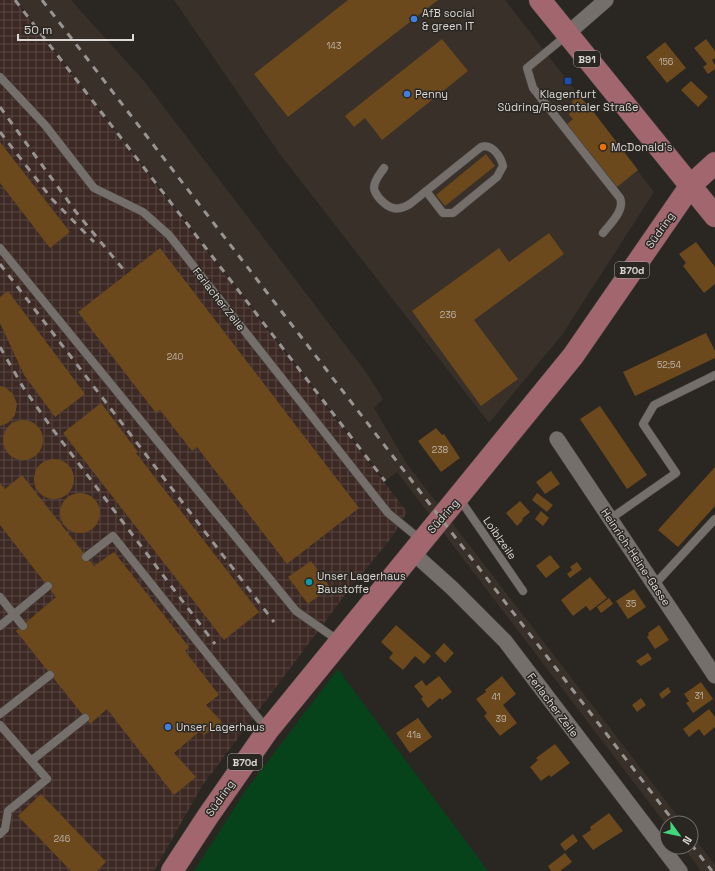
<svg xmlns="http://www.w3.org/2000/svg" width="715" height="871" font-family="'Space Grotesk',sans-serif">
	<defs>
		<pattern id="industrial-grid" width="8" height="8" patternUnits="userSpaceOnUse"><rect width="8" height="8" fill="#3c2924"/><path d="M0 4h8M4 0v8" fill="none" stroke="#584743"/></pattern>
	</defs>
	<rect width="100%" height="100%" fill="#2a2622"/>
	<path fill="#383029" d="M16,0H71L144,81L366,372L383,399L374,408L407,464L683,823H667V826L397,472L385,481Z
		M174,0H505L654,192L562,335L489,423L279,153Z
		M691,833L715,865V871H701L683,847H691Z"/>
	<path fill="url(#industrial-grid)" d="M0,0H15L407,512L392,537L348,591L202,786L154,871H0Z"/>
	<path fill="#06431a" d="M338,669L488,871H194L246,790Z"/>
	<path fill="#6b491c" d="M348,0H438L288,117L254,74Z
		M442,39L468,71L382,140L365,118L354,127L345,116Z
		M706,39L715,51V58L712,60L715,65V69L708,74L703,67L707,64L694,48Z
		M665,42L686,68L667,83L646,57Z
		M691,81L708,97L698,107L681,90Z
		M575,92L589,106L638,170L617,187L567,124L573,119L569,115Z
		M0,142L70,232L50,248L0,183Z
		M486,154L495,166L445,206L436,195Z
		M549,233L564,254L474,320L518,379L481,406L412,311L499,248L509,262Z
		M696,242L715,267V284L704,293L683,266L686,263L679,254Z
		M160,248L359,508L287,564L197,447L192,451L160,410L156,413L78,312Z
		M8,291L85,394L55,417L24,375L0,323V297Z
		M706,333L715,351V358L635,396L623,372Z
		M0,386L5,387L13,394L17,404L15,415L8,423L0,426Z
		M101,403L138,452L136,453L259,612L224,640L63,433Z
		M600,406L647,475L627,489L580,419Z
		M3 440a20 20 0 1 1 40 0a20 20 0 1 1-40 0Z
		M436,428L442,435L444,434L460,458L441,472L418,441Z
		M34 479a20 20 0 1 1 40 0a20 20 0 1 1-40 0Z
		M715,467V506L678,547L658,530Z
		M551,471L560,484L545,494L536,482Z
		M22,475L94,566L114,552L189,647L185,651L219,695L206,705L222,722L204,735L200,731L174,753L196,777L174,795L107,709L90,724L16,631L56,597L0,525V483L5,489Z
		M60 513a20 20 0 1 1 40 0a20 20 0 1 1-40 0Z
		M537,493L553,505L547,512L532,500Z
		M520,501L530,512L522,519L523,520L517,526L506,513Z
		M541,511L549,518L543,526L535,519Z
		M550,555L560,567L546,578L536,566Z
		M311,561L330,587L308,604L288,577Z
		M577,562L582,569L570,578L567,574L572,570L570,567Z
		M590,577L607,598L590,611L586,606L573,616L561,600Z
		M634,589L646,607L628,619L616,601Z
		M609,598L613,604L601,613L597,607Z
		M396,625L431,656L424,664L415,656L403,670L389,658L393,653L381,642Z
		M659,625L669,640L655,649L647,637L649,635L648,633Z
		M444,643L454,653L445,663L435,653Z
		M648,653L652,659L641,666L636,661Z
		M439,676L452,692L442,700L440,698L428,708L421,699L423,697L414,686L422,680L426,686Z
		M502,676L516,694L503,705L517,723L500,736L484,716L487,713L476,699L486,692L485,690Z
		M701,682L713,699L693,713L686,703L689,701L684,694Z
		M668,687L671,692L662,699L659,694Z
		M641,698L646,705L637,712L632,705Z
		M709,709L715,717V727L704,736L699,729L689,737L683,729Z
		M418,718L432,737L410,753L396,733Z
		M555,744L570,763L551,777L549,775L541,781L530,767L538,760L536,758Z
		M41,794L106,862L97,871H71L18,816Z
		M609,813L623,831L593,850L582,836L591,830L590,827Z
		M573,834L578,841L565,851L560,844Z
		M565,853L572,862L560,871H551L548,866Z"/>
	<g fill="none" stroke-linecap="round" stroke-linejoin="round">
		<g stroke="#464341" stroke-width="9">
			<path id="service" d="M567,35L527,68L533,88L620,198C625,210 611,223 603,233
				M0,77L45,125L94,188L143,212L169,235L388,513L421,540
				M384,168C380,174 374,180 374,188C374,191 378,197 380,199C390,210 398,211 410,204L481,147C492,143 501,157 503,166L497,177L453,213H443L426,191
				M0,248L296,611L339,641
				M459,498L523,591
				M610,519L676,473L643,424L654,405L715,375
				M86,557L113,536L267,729
				M655,584L715,519
				M0,597L23,626
				M0,626L48,586
				M0,714L50,675
				M0,725L47,779L8,811L5,829L0,834
				M31,761L85,718"/>
		</g>
		<g stroke="#464341" stroke-width="16">
			<path id="minor" d="M567,34L606,0
				M557,439L715,676
				M412,552L452,588L505,641L680,871"/>
		</g>
		<g stroke="#464341" stroke-width="23">
			<path id="primary" d="M540,0L715,216
				M172,871L208,816L268,730L573,356L691,185L715,163"/>
		</g>
		<use href="#service" stroke="#746f6b" stroke-width="8"/>
		<use href="#minor" stroke="#746f6b" stroke-width="15"/>
		<use href="#primary" stroke="#a1666e" stroke-width="22"/>
		<path stroke="#989492" stroke-width="3" stroke-dasharray="7 7" stroke-linecap="butt" d="M15,0L385,481
			M42,0L675,823
			M0,107L76,212L123,269
			M0,132L52,199L94,242
			M0,264L274,622
			M0,347L23,387L51,427L215,644
			M691,844L712,871"/>
	</g>
	<g fill="#3f7fe0" stroke="#2a2622" stroke-width="1.5">
		<circle cx="414" cy="19" r="4"/>
		<circle cx="407" cy="94" r="4"/>
		<circle cx="168" cy="727" r="4"/>
	</g>
	<rect fill="#1a4fb4" stroke="#2a2622" stroke-width="1.5" x="564" y="77" width="8" height="8" rx="2"/>
	<circle fill="#e8710a" stroke="#2a2622" stroke-width="1.5" cx="603" cy="147" r="4"/>
	<circle fill="#0f9aa8" stroke="#2a2622" stroke-width="1.5" cx="309" cy="582" r="4"/>
	<g text-anchor="middle" dominant-baseline="central" stroke-width="3" stroke-linejoin="round" paint-order="stroke">
		<g font-size="9" fill="#bfb4a8">
			<text x="334" y="46">143</text>
			<text x="666" y="62">156</text>
			<text x="448" y="315">236</text>
			<text x="175" y="357">240</text>
			<text x="669" y="365">52;54</text>
			<text x="440" y="450">238</text>
			<text x="631" y="604">35</text>
			<text x="699" y="696">31</text>
			<text x="496" y="697">41</text>
			<text x="501" y="719">39</text>
			<text x="414" y="735">41a</text>
			<text x="62" y="839">246</text>
		</g>
		<g fill="#2a2622" stroke="#a6a3a0" stroke-width="1">
			<rect x="574" y="51" width="26" height="16" rx="3"/>
			<rect x="615" y="262" width="34" height="16" rx="3"/>
			<rect x="228" y="754" width="34" height="16" rx="3"/>
		</g>
		<g font-size="10" font-weight="bold" fill="#dbd8d6">
			<text x="587" y="59">B91</text>
			<text x="632" y="270">B70d</text>
			<text x="245" y="762">B70d</text>
		</g>
		<g font-size="11" fill="#dbd8d6" stroke="#2a2622" text-anchor="start">
			<text x="422" y="13">AfB social<tspan x="422" dy="13">&amp; green IT</tspan></text>
			<text x="415" y="94">Penny</text>
			<text x="568" y="94" text-anchor="middle">Klagenfurt<tspan x="568" dy="13">Südring/Rosentaler Straße</tspan></text>
			<text x="611" y="147">McDonald's</text>
			<text x="317" y="576">Unser Lagerhaus<tspan x="317" dy="13">Baustoffe</tspan></text>
			<text x="176" y="727">Unser Lagerhaus</text>
		</g>
		<g font-size="11" fill="#dbd8d6" stroke="#2a2622">
			<text transform="translate(660 230) rotate(-55)">Südring</text>
			<text transform="translate(219 299) rotate(52)">Ferlacher Zeile</text>
			<text transform="translate(443 516) rotate(-49)">Südring</text>
			<text transform="translate(500 538) rotate(55)">Loiblzeile</text>
			<text transform="translate(636 557) rotate(56)">Heinrich-Heine-Gasse</text>
			<text transform="translate(553 705) rotate(53)">Ferlacher Zeile</text>
			<text transform="translate(220 798) rotate(-55)">Südring</text>
		</g>
	</g>
	<g transform="translate(679 835) rotate(123)"><circle r="19" fill="#2a2622" stroke="#716d6a"/>
	<path d="M0-3L7 15L0 10L-7 15Z" fill="#40d77d"/>
	<text y="-6" font-size="11" font-weight="bold" text-anchor="middle" fill="#dbd8d6">N</text>
	</g>
	<path d="M18 34v6h115v-6" fill="none" stroke="#dbd8d6" stroke-width="2"/>
	<text x="24" y="34" font-size="12" fill="#dbd8d6" stroke="#2a2622" stroke-width="3" paint-order="stroke">50 m</text>
</svg>
